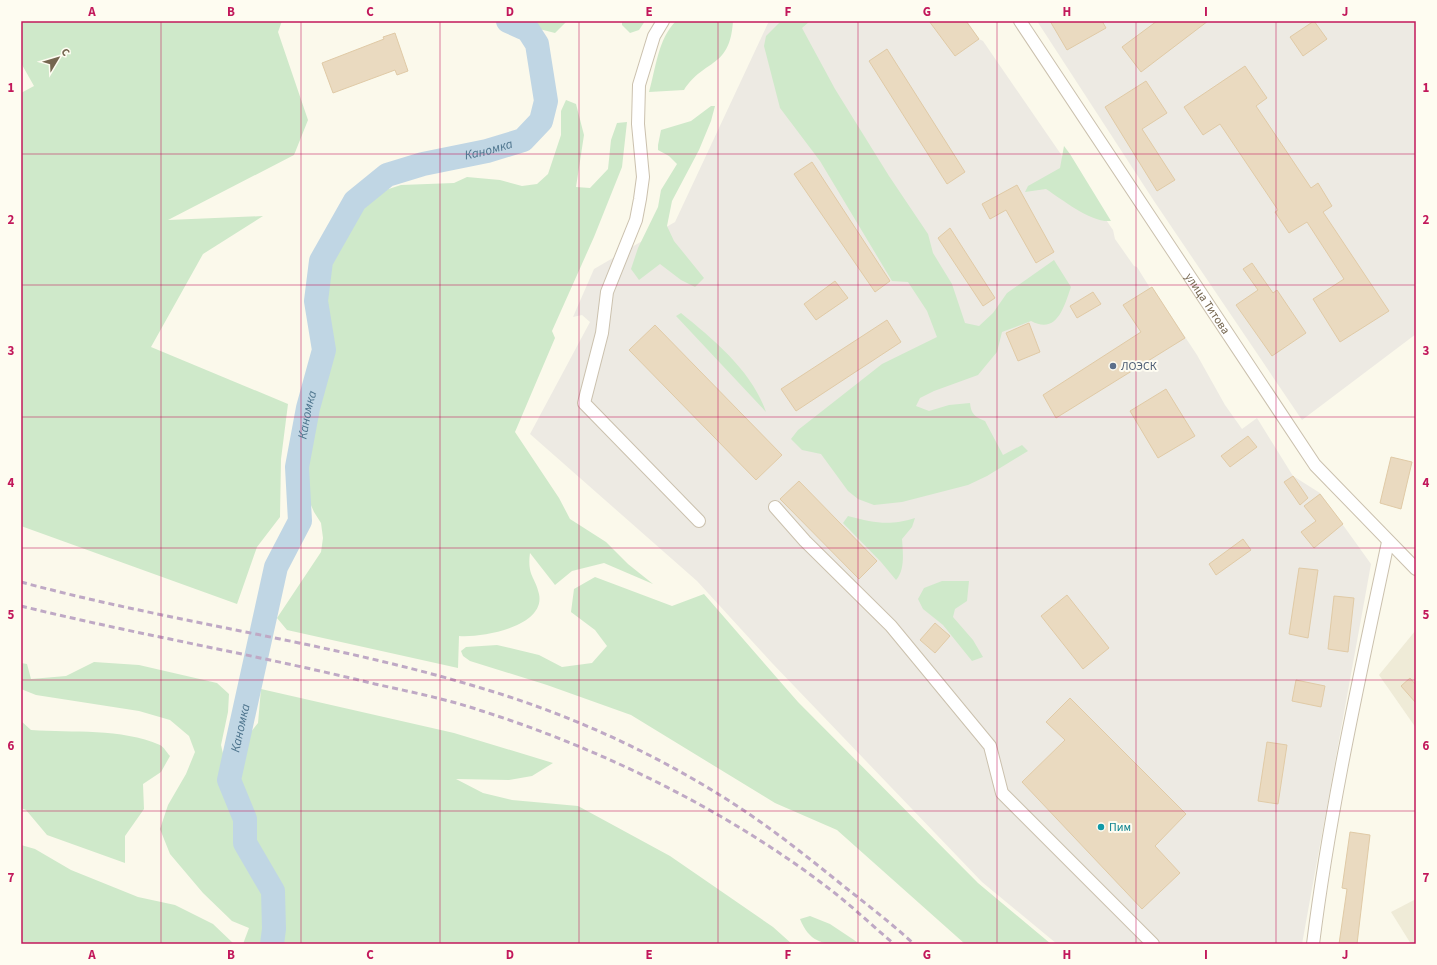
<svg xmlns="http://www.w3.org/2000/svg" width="1437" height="965" font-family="'Source Sans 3',sans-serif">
	<rect width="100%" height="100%" fill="#fbf9eb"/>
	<path fill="#efebd7" d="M1416,630V728L1379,675Z
		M1416,899V944H1411L1391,912Z"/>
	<path fill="#edeae3" d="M769,21H967L979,39L983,41L1113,230L1115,239L1134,266L1137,267L1150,288L1152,287L1197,355L1225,405L1242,429L1257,418L1293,476L1320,493L1371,564L1302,944H1057L982,882L772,663L697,581L530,434L590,322L582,315L573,317L594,269L675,222Z
		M1037,21H1416V334L1302,420L1154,201Z"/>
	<path fill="#cfe9ca" d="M21,21H282L278,32L308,120L294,155L168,220L263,216L203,254L151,347L288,404L281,459L280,517L257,547L237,604L21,526V93L34,86L21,63Z
		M514,21H567L555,33L516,23Z
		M622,21H645L639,30L630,33L622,25Z
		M676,21H733C730,69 705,58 684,90L649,92C656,68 658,39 676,21Z
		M781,21H810L802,28L835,89L889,176L928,234L933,253L952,284L965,323L979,326L993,313L1007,293L1054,260L1071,287C1064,307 1057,335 1031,321L1002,332L997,352L978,375L934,391L920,398L916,406L929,411L949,405L970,403C971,414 975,417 985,421L1003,455L1022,445L1028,451L987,476L968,485L902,502L874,505L858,499L848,491L821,454L802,450L791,439L798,430L882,364L937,337L927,311L908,282L892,281L820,161L780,108L764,46L766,36Z
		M566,100L576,104L584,135L576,187L590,188L608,169L611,140L617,123L627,122L622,167L594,237L552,331L555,338L515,432L559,498L570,519L606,542L628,564L653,584L604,563L572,571L555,585L530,553C527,576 535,576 539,594C546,627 481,638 459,636L458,668L287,630L277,618L321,552L323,538L321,523L314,512L303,487L302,458L329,343L328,332L318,296L322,280L333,248L349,219L373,194L401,185L454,183L467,177L500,180L522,186L537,184L548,174L561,135V111Z
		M711,106H715L711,121L699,150L672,201L667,226L674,241L704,278L695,287L681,280L660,264L639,280L631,269L638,248L658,207L661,190L677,164L669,156L658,150V145L661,130L691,121Z
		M1064,146L1070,154L1111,221C1091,223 1063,200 1046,189L1025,192L1028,186L1060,168Z
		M681,313C714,340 752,371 766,412L676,316Z
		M848,516C875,523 889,526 915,518L912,527L902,539C903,553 905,570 896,580L881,562L843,523Z
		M595,577L672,606L704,594L798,702L978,883L1051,944H965L837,830L775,803L631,715L547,685L470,661L463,656L461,651L466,647L497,645L539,655L562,667L592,663L607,646L595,630L571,612L574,589Z
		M942,581H969L967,601L955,609L953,617L973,640L983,657L972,661L943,625L923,609L918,599L924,588Z
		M94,662L139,665L217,683L229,694L228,712L221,745L229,779L247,737L258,723L261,689L454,733L553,763L532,776L509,780L456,779L483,793L512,800L578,806L670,856L773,927L792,944H243L249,928L232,921L203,893L170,854L160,829L168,805L186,774L195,752L189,736L170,720L139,711L36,695L21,689V663L27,664L31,679L66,676Z
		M21,721L31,730C73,733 121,728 160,745C164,747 167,753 170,756L161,772L143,784L144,809L125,836V863L47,835L26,810L21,808Z
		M21,845L35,849L71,870L138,897L175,905L213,924L234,944H21Z
		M810,916L830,924L860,944C832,944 812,949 800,919Z"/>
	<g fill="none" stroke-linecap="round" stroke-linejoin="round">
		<path stroke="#c0d6e4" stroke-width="24" id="s1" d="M272,944L274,929L273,891L245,843V819L229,780L276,567L300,521L297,467L308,408L324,350L316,301L321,261L355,201L387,175L423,164L487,151L523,140L541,121L546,101L537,44L528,30L508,21"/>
	</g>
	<path fill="#eadac0" stroke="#e0caa6" d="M929,21H966L979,39L955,56Z
		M1050,21H1102L1106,28L1067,50Z
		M1157,21H1208L1141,72L1122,47Z
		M1314,21L1327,39L1303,56L1290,37Z
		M395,33L408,71L397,75L395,70L333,93L322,63L384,39L383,37Z
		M887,49L965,172L947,184L869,61Z
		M1245,66L1267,98L1256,106L1311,188L1318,183L1332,206L1323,212L1389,311L1340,342L1313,299L1344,279L1307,222L1289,233L1275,212L1278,210L1220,124L1203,135L1184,107Z
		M1146,81L1167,113L1142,129L1175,180L1157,191L1105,107Z
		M812,162L890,281L875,292L794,174Z
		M1017,185L1054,252L1036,263L1006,210L990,219L982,204Z
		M950,228L995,298L983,306L938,238Z
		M1252,263L1273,293L1277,290L1306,333L1272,356L1236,305L1258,290L1243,269Z
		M835,281L848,298L816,320L804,304Z
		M1152,287L1185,338L1056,418L1043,395L1141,332L1123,305Z
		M1093,292L1101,304L1077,318L1070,306Z
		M887,320L901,342L796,411L781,389Z
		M1029,323L1040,352L1018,361L1006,333Z
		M655,325L782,455L756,480L629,350Z
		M1166,389L1195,436L1158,458L1130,411Z
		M1248,436L1257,447L1230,467L1221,456Z
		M1391,457L1412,462L1401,509L1380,503Z
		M1293,476L1308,498L1300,505L1284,482Z
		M799,481L877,561L859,579L780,499Z
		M1320,494L1343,524L1314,548L1301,532L1316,521L1304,506Z
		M1243,539L1251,550L1216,575L1209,564Z
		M1299,568L1318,570L1308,638L1289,634Z
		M1067,595L1109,648L1083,669L1041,616Z
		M1334,596L1354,598L1348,652L1328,649Z
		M935,623L950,636L935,653L920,640Z
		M1410,678L1416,685V703L1401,686Z
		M1296,680L1325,686L1321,707L1292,701Z
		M1070,698L1186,814L1155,846L1180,873L1142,909L1022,782L1065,740L1046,722Z
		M1267,742L1287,745L1278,804L1258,801Z
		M1350,832L1370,835L1357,944H1339L1347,889L1342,888Z"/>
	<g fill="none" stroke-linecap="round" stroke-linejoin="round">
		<g stroke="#cbc1ae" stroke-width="14">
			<g id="minor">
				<path d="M663,21L654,36L639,85L638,124L643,177L640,199L636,220L607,292L602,333L584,403L699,521"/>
				<path id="s2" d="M1020,21L1315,465L1416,569"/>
				<path d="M775,507L805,541L891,626L990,746L1002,793L1153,944"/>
				<path d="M1313,944C1330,808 1360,675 1388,542"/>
			</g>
		</g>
		<use href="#minor" stroke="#fff" stroke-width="12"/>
		<path stroke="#bfa9c5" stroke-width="3" stroke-dasharray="6 4" stroke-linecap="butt" d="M21,582C173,623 330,642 481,688C576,716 670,760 752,816C784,838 815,863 846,888C869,906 892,924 914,944
			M21,606C139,635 258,655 375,684C411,692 447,699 482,711C605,750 734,814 836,894C856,910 875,928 894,944"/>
	</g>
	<path fill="none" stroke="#c2185b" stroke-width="1" stroke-opacity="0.55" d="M161,21V944M301,21V944M440,21V944M579,21V944M718,21V944M858,21V944M997,21V944M1136,21V944M1276,21V944M21,154H1416M21,285H1416M21,417H1416M21,548H1416M21,680H1416M21,811H1416"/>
	<circle fill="#5c6f8a" stroke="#fefcf1" stroke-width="1.5" cx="1113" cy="366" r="4"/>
	<circle fill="#0f9aa8" stroke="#fefcf1" stroke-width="1.5" cx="1101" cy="827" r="4"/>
	<g text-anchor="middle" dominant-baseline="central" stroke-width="4" stroke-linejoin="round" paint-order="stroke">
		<g font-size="12" fill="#75664f" stroke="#fefcf1">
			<text stroke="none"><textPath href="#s2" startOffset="339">улица Титова</textPath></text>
		</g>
		<g font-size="12" fill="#4e5e75" stroke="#fefcf1" text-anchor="start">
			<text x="1121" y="366">ЛОЭСК</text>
		</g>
		<g font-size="12" fill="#0d838f" stroke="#fefcf1" text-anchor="start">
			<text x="1109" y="827">Пим</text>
		</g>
		<g font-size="13" font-style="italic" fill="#4d748d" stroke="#fefcf1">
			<text stroke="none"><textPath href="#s1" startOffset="924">Каномка</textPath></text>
			<text stroke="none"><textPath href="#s1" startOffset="552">Каномка</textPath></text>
			<text stroke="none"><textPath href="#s1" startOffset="228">Каномка</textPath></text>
		</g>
	</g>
	<rect width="1437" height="965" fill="none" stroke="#fefcf1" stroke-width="44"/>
	<g transform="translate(58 58) rotate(52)" stroke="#fefcf1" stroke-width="3" paint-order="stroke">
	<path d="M0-3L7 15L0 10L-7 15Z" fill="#75664f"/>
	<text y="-6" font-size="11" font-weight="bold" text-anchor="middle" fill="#75664f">С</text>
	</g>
	<rect x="22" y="22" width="1393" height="921" fill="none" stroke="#c2185b" stroke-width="1.5"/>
	<g font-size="13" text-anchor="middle" font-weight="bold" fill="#c2185b">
		<text x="92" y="16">A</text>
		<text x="231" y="16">B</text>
		<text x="370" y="16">C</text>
		<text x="510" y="16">D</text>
		<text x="649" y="16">E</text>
		<text x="788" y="16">F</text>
		<text x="927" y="16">G</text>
		<text x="1067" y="16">H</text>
		<text x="1206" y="16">I</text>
		<text x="1345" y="16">J</text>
		<text x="11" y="92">1</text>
		<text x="1426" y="92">1</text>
		<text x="11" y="224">2</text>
		<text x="1426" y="224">2</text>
		<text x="11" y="355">3</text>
		<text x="1426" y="355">3</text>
		<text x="11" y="487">4</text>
		<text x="1426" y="487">4</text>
		<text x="11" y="619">5</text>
		<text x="1426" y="619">5</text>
		<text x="11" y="750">6</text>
		<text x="1426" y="750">6</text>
		<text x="11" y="882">7</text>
		<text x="1426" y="882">7</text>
		<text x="92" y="959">A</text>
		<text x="231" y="959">B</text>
		<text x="370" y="959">C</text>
		<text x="510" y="959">D</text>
		<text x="649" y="959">E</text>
		<text x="788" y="959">F</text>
		<text x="927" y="959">G</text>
		<text x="1067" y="959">H</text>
		<text x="1206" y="959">I</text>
		<text x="1345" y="959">J</text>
	</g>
</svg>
